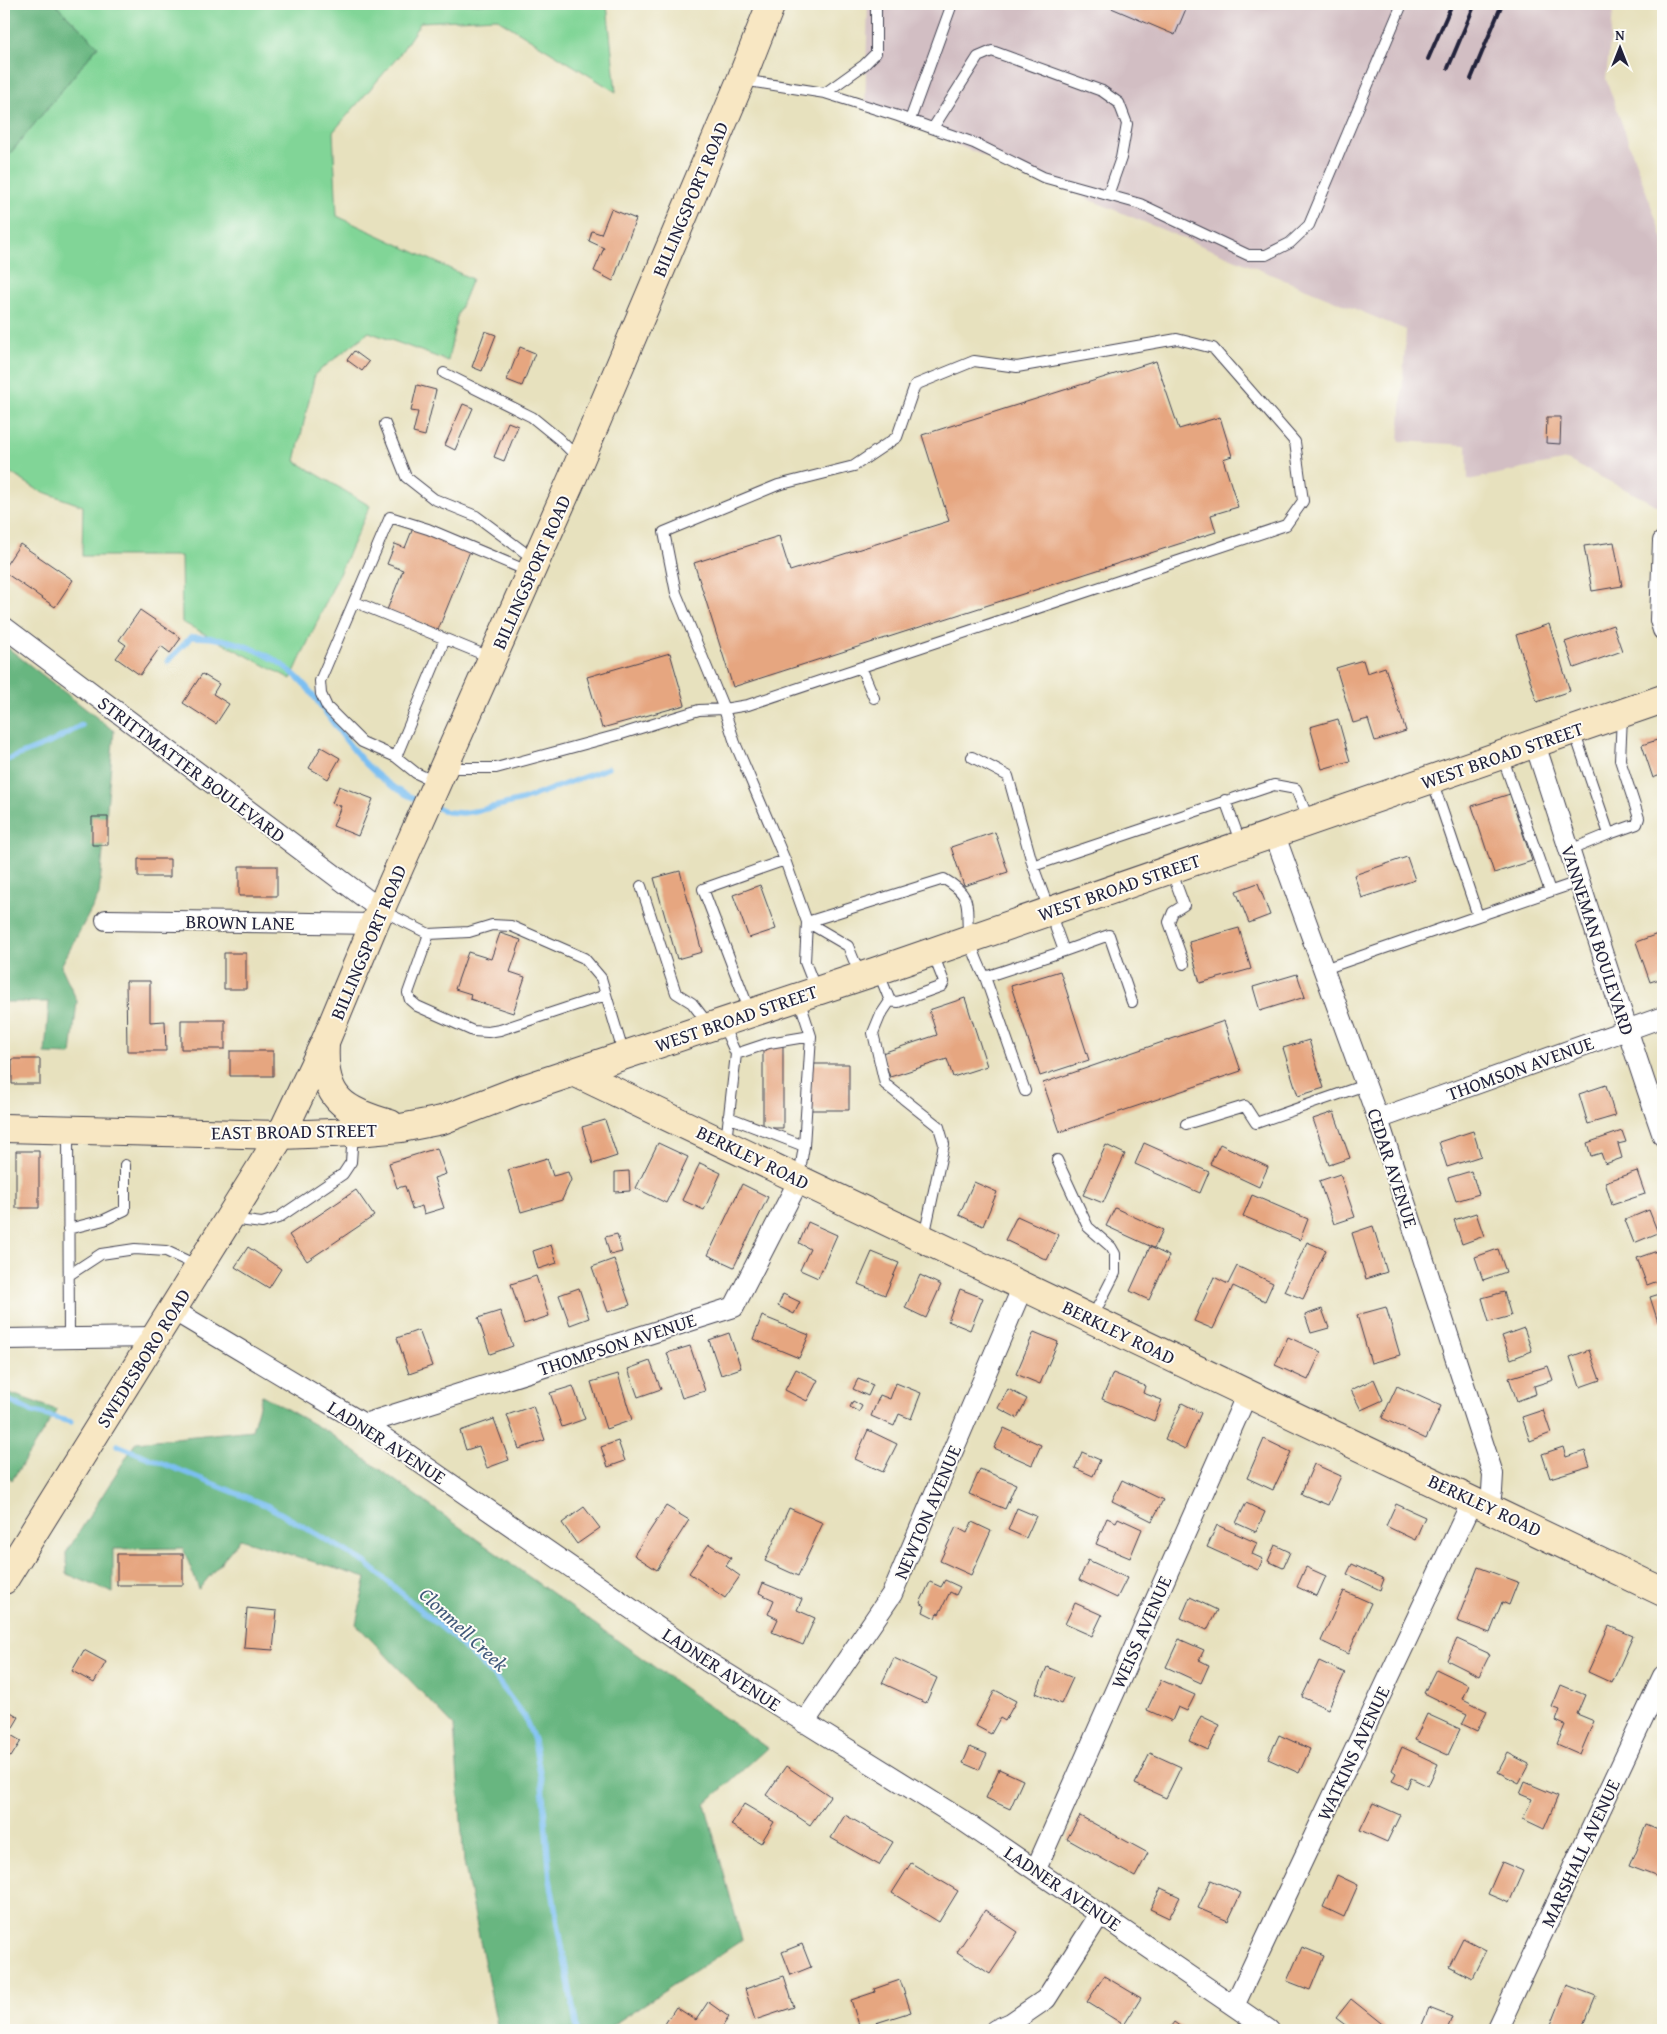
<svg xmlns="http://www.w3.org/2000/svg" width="1667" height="2034" font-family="'Gentium Book Plus',serif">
	<rect width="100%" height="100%" fill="#fdfcf7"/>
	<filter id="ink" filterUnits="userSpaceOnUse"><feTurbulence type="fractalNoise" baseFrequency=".02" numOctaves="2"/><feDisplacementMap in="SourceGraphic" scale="10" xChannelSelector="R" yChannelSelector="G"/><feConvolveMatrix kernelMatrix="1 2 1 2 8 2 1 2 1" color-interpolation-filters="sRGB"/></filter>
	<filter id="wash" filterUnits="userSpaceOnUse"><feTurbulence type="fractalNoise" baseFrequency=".0096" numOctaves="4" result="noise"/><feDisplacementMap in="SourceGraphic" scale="20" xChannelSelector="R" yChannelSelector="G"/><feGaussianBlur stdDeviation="1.12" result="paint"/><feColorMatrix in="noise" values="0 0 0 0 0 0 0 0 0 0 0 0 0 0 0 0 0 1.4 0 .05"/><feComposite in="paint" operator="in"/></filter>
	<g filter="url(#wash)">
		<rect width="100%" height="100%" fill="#e7e1be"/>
		<path fill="#d2bec3" d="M868,4H1614L1606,79L1663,239V506L1660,507L1567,460L1468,480L1467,445L1399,441L1406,330L865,107Z"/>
		<path fill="#81d597" stroke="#527c69" d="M55,4H607L616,92L496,18L421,22L397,58L333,132L337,216L472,279L457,316L448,361L369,332L315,374L295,461L370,506L291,679L182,622L181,556H82L83,506L38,490L9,472L4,482V161L98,46Z"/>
		<path fill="#68b680" stroke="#456c5e" d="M4,4H55L98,46L4,161Z
			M4,645L114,731L99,895L61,966L77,1001L71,1055L45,1054L49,1002H4Z
			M4,1391L57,1410L12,1480L4,1473Z
			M262,1395L329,1433L767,1748L705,1804L742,1940L605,2030H498L464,1862L454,1726L356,1624L366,1578L240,1539L199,1589L183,1548L113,1549V1593L67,1574L66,1553L136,1442L252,1430Z"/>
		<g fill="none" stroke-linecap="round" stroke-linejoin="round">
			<path stroke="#7bbff2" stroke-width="5.5" d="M168,661L191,637C234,636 281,655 309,690C343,734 365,779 420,801
				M4,761L52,742L82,725
				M433,806L447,812L463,813L481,810L522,800L608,768
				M4,1398L30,1411L71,1422
				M117,1445L268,1506L366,1563L455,1639L495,1677L525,1718L534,1740L542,1784L550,1879L577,2030"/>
		</g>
		<g id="blocks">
			<path fill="#e6a680" d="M1102,4H1188L1175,35Z
				M611,209L636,219L613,281L594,271L604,248L589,241L592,231L601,234Z
				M485,331L496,335L482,371L472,367Z
				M520,347L535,353L522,386L507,380Z
				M354,351L369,362L362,371L347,360Z
				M1156,361L1179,429L1220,417L1232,456L1223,459L1238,507L1211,515L1216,532L733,687L694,563L779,536L790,571L949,521L922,435Z
				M417,385L436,390L425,436L413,433L418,412L411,411Z
				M463,404L473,408L455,450L445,445Z
				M1547,417H1561L1560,444L1546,443Z
				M508,422L518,426L504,461L494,457Z
				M413,528L470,551L438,630L387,610L403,570L387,564L395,544L405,548Z
				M1614,542L1622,586L1592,591L1584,546Z
				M20,544L73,580L55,607L4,572V568Z
				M140,610L181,638L170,653L161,646L140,675L116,658L126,645L119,640Z
				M1549,624L1570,691L1537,702L1516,635Z
				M1613,625L1622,651L1574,668L1565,642Z
				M670,653L685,705L602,728L587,677Z
				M1363,660L1367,673L1385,667L1406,731L1375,741L1368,719L1353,723L1336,668Z
				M202,674L219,684L213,694L229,704L216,724L183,703Z
				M1338,719L1350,761L1322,769L1310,727Z
				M1663,738V774L1653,778L1642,745Z
				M321,747L340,758L328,779L309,768Z
				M339,786L373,799L358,836L333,826L341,806L332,803Z
				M1510,794L1532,861L1494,873L1472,806Z
				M92,817H108V845H92Z
				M995,832L1008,872L964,886L951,847Z
				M1407,857L1415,880L1362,898L1354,875Z
				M138,859H170V877H138Z
				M239,866H277V896H239Z
				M680,871L702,952L677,959L654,878Z
				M1258,883L1270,915L1249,923L1236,891Z
				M760,885L776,929L749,938L733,895Z
				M1239,928L1251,969L1200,983L1189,942Z
				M1663,932V978L1650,982L1636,942Z
				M500,933L521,940L510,972L525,977L513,1013L470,999L471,994L455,989L468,952L491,959Z
				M224,953H246V989H224Z
				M1060,971L1089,1060L1040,1076L1011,986Z
				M1297,974L1305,997L1260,1011L1253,987Z
				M126,981H150V1022L165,1021L166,1051H127Z
				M965,998L987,1066L953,1077L947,1059L890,1077L882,1053L937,1035L929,1010Z
				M181,1020H225V1049H181Z
				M1224,1021L1241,1071L1060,1132L1043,1083Z
				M1309,1040L1324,1088L1298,1096L1283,1048Z
				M763,1046H783V1128H763Z
				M230,1051H273V1076H230Z
				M12,1059H40V1084H12Z
				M811,1064H849V1110H811Z
				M1606,1085L1615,1116L1588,1124L1579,1094Z
				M1334,1112L1350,1158L1329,1165L1313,1119Z
				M605,1120L617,1156L593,1164L582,1127Z
				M1473,1131L1481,1156L1447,1167L1439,1142Z
				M1622,1131L1626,1142L1618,1144L1622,1158L1605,1164L1601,1153L1591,1156L1587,1143Z
				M658,1143L688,1157L666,1203L636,1188Z
				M1144,1143L1209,1172L1200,1193L1135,1164Z
				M1220,1144L1268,1167L1259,1187L1210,1164Z
				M1106,1145L1125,1154L1103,1203L1083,1195Z
				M437,1148L446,1174L434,1178L444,1208L424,1214L422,1206L412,1209L405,1186L397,1188L389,1163Z
				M16,1151H39V1208H16Z
				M547,1158L553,1176L568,1172L571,1180L562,1200L521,1212L508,1170Z
				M700,1163L721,1173L704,1210L682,1200Z
				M629,1171L630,1191L615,1192V1172Z
				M1471,1171L1479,1194L1456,1201L1448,1178Z
				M1637,1171L1645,1194L1612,1205L1605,1182Z
				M1340,1174L1355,1217L1334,1224L1319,1181Z
				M974,1182L997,1192L983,1226L959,1215Z
				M742,1184L768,1197L734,1267L708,1255Z
				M356,1190L374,1216L307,1261L289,1235Z
				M1252,1195L1308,1219L1300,1240L1243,1216Z
				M1115,1208L1163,1230L1154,1248L1106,1226Z
				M1649,1210L1658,1233L1634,1243L1625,1220Z
				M1476,1213L1484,1236L1462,1244L1454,1220Z
				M1017,1216L1059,1235L1047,1260L1005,1240Z
				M808,1222L837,1235L818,1278L800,1270L810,1249L799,1243Z
				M1373,1226L1387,1272L1366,1279L1352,1233Z
				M617,1234L622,1252L610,1255L605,1237Z
				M1307,1242L1326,1250L1303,1299L1284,1291Z
				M551,1245L557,1263L538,1269L533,1251Z
				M248,1247L281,1269L269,1288L235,1267Z
				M1150,1247L1169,1256L1149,1300L1130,1291Z
				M1498,1249L1506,1272L1483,1280L1475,1257Z
				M1663,1249V1279L1647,1285L1637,1258Z
				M872,1252L899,1263L885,1295L858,1284Z
				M614,1259L630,1305L608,1312L592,1267Z
				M1237,1266L1273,1283L1265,1301L1233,1286L1213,1329L1194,1321L1214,1277L1228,1284Z
				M920,1275L941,1285L926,1318L905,1308Z
				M536,1276L549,1316L524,1324L511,1284Z
				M579,1288L589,1318L570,1325L559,1295Z
				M960,1289L983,1298L970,1330L948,1321Z
				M1504,1292L1511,1316L1489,1322L1482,1298Z
				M1663,1293V1320L1658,1322L1650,1297Z
				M783,1294L800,1302L794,1314L778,1306Z
				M1386,1307L1400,1355L1371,1363L1357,1315Z
				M1322,1309L1329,1328L1311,1333L1305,1315Z
				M500,1311L513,1346L490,1354L478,1318Z
				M762,1316L809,1335L799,1358L753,1339Z
				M1524,1328L1532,1351L1511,1359L1502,1336Z
				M419,1330L432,1366L409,1374L397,1338Z
				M1034,1332L1058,1342L1040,1384L1016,1374Z
				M729,1333L741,1368L721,1375L709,1340Z
				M1288,1337L1321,1352L1308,1380L1275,1365Z
				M690,1346L705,1391L682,1398L667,1353Z
				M1589,1350L1600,1380L1580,1387L1570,1357Z
				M650,1361L661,1389L638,1397L628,1369Z
				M1548,1366L1553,1380L1534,1386L1536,1394L1517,1401L1509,1378Z
				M796,1369L818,1380L807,1401L785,1390Z
				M1113,1373L1145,1386L1143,1393L1162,1400L1154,1421L1102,1399Z
				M618,1374L632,1420L606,1429L591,1382Z
				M858,1379L873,1385L868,1396L853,1389Z
				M1374,1379L1383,1400L1361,1410L1351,1390Z
				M896,1383L921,1393L911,1419L899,1414L894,1426L871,1416L880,1395L890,1399Z
				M573,1386L585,1419L562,1427L550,1393Z
				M1397,1386L1441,1406L1426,1439L1382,1418Z
				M1008,1389L1027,1399L1017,1418L998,1408Z
				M853,1401L862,1406L859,1412L850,1407Z
				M1182,1403L1201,1413L1185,1449L1165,1439Z
				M533,1406L545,1440L519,1449L507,1415Z
				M1543,1410L1551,1433L1530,1441L1522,1417Z
				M494,1419L509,1460L487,1468L479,1446L466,1450L460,1431Z
				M1004,1428L1041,1445L1032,1465L994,1448Z
				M868,1430L897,1444L883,1472L855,1459Z
				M1264,1439L1291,1452L1273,1490L1247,1478Z
				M618,1441L625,1461L608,1467L601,1447Z
				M1563,1447L1566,1457L1585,1451L1590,1466L1550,1478L1542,1454Z
				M1082,1452L1100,1460L1093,1476L1075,1468Z
				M1314,1464L1341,1476L1328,1505L1301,1494Z
				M980,1469L1016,1484L1005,1509L969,1494Z
				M1122,1480L1163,1500L1152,1521L1112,1501Z
				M1246,1503L1265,1512L1256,1532L1236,1523Z
				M1396,1504L1425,1517L1415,1540L1386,1526Z
				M666,1506L689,1520L657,1570L634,1555Z
				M584,1507L600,1528L577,1544L562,1523Z
				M789,1508L823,1523L798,1576L765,1561Z
				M1017,1508L1036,1516L1026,1538L1008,1530Z
				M1107,1518L1116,1522L1118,1518L1142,1529L1130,1558L1096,1544Z
				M972,1522L991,1531L971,1575L940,1561L956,1527L967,1533Z
				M1217,1525L1257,1543L1252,1554L1263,1559L1258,1570L1207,1547Z
				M709,1544L731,1558L726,1566L740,1576L725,1598L689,1573Z
				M1275,1545L1290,1552L1283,1568L1268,1561Z
				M117,1554H183V1585H117Z
				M1088,1560L1127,1578L1117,1598L1079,1580Z
				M1352,1564L1384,1579L1380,1590L1347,1574Z
				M1306,1567L1326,1576L1317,1596L1297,1587Z
				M1478,1567L1518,1582L1509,1605L1502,1602L1490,1633L1457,1621Z
				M945,1580L960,1587L956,1595L950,1592L939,1614L937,1613L935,1618L923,1612L925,1606L920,1603L930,1582L941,1587Z
				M763,1583L802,1599L797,1610L815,1618L803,1645L772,1632L778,1619L768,1614L774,1600L759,1593Z
				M1344,1591L1371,1603L1348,1654L1321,1641Z
				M1190,1597L1217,1610L1207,1630L1181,1618Z
				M1075,1603L1102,1615L1092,1636L1065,1624Z
				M247,1608L277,1611L273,1650L244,1648Z
				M1609,1626L1633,1636L1612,1683L1588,1672Z
				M1179,1639L1204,1650L1199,1660L1209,1665L1201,1683L1166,1667Z
				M1457,1639L1490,1654L1479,1676L1447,1660Z
				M84,1650L106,1662L94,1683L72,1671Z
				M894,1658L937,1678L926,1703L882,1683Z
				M1319,1661L1345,1673L1328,1709L1302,1697Z
				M1047,1667L1073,1678L1061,1704L1036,1693Z
				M1436,1669L1469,1685L1463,1699L1487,1711L1477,1731L1462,1724L1467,1714L1424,1693Z
				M1161,1680L1195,1695L1187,1711L1178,1707L1172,1721L1147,1710Z
				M1561,1685L1585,1695L1577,1714L1594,1721L1580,1754L1557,1744L1565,1725L1556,1721L1560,1710L1552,1707Z
				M995,1690L1016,1701L1005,1721L1000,1718L991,1734L976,1726Z
				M4,1708L19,1717L9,1734L21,1741L11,1757L4,1752Z
				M1427,1714L1460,1729L1448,1755L1415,1740Z
				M1201,1716L1220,1725L1208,1750L1189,1741Z
				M1279,1735L1310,1749L1299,1773L1268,1759Z
				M970,1747L987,1754L979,1770L963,1763Z
				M1402,1747L1438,1764L1428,1786L1411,1778L1407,1788L1392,1781L1396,1773L1392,1770Z
				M1150,1753L1181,1767L1166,1798L1135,1784Z
				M1508,1753L1529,1764L1519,1783L1498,1772Z
				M786,1766L830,1796L810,1825L766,1795Z
				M999,1769L1023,1780L1010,1809L986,1798Z
				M1525,1782L1558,1796L1544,1829L1523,1819L1532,1799L1520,1794Z
				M1373,1803L1400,1815L1387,1842L1360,1830Z
				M744,1804L774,1822L761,1843L731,1825Z
				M845,1815L893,1842L879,1865L831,1838Z
				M1080,1816L1148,1853L1135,1877L1067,1839Z
				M1646,1825L1663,1832V1852L1660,1859L1663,1860V1879L1629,1866Z
				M1502,1862L1523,1871L1509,1903L1488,1894Z
				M911,1863L958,1891L939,1922L892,1893Z
				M1337,1875L1358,1885L1344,1917L1323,1907Z
				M1211,1880L1241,1893L1228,1921L1198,1908Z
				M1161,1888L1180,1897L1169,1918L1150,1909Z
				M985,1910L1018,1932L990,1974L957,1952Z
				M1463,1938L1486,1950L1472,1978L1449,1966Z
				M802,1944L811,1967L791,1975L782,1952Z
				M1302,1947L1324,1956L1310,1990L1287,1981Z
				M784,1976L794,2007L755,2020L745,1989Z
				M1104,1976L1141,1998L1124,2025L1087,2002Z
				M900,1980L911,2012L860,2028L851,2000L875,1992L874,1989Z
				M1567,1985L1596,1996L1582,2030H1556L1550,2028Z
				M1351,1999L1386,2027L1383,2030H1352L1336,2018Z
				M708,2002L729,2017L720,2030H661L676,2007L696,2020Z
				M1429,2008L1452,2017L1447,2030H1420Z
				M1174,2022L1185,2030H1168Z"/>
		</g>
	</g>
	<g filter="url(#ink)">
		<use href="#blocks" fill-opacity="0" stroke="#403f4f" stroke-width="1"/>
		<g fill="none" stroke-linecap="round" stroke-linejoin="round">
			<g stroke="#403f4f" stroke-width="12">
				<path id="lane" d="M742,80L825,93L898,116L974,143L1043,177L1140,204L1248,255H1266L1290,243L1309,225L1402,4
					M825,93L864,65L876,53V4
					M910,120L952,4
					M933,128L978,57L992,51L1102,91L1119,103L1127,124L1121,158L1108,195
					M1177,339L1213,348L1295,442L1303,501L1286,525L748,705L724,709L676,593L664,532L778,485L854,466L897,437L915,385L974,361L1017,367Z
					M444,373L532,417L559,439L579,459
					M385,424L406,477L434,499L476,516L535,560
					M355,602L492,658
					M861,667L874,698
					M1574,731L1609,834L1637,824L1639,818L1620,760L1622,716
					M1502,756L1550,891
					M396,757L445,639
					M972,757L1008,776L1033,866
					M446,768H496L618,735L699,710L724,709L735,743L785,860L807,922L805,962L816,990
					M1432,780L1478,916L1581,881
					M437,783L416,773L396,757L362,742L327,707L321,694L320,681L390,517L428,529L530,572
					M1225,800L1241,844
					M1570,850L1609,834
					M1171,870L1184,905L1173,912L1169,922L1184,964
					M641,886L676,993L692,1003L709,1025
					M381,910L429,934L469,932L492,925L511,926L584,958L601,978L624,1055
					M807,922L944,879C979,899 962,911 970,940C974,953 979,966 985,977L1064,951L1033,866L1274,785L1296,789L1309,821
					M807,922L848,946L860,975
					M429,934L408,993L410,1000L417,1006L473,1031L488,1032L500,1030L606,995
					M1064,951L1109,935L1132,1002
					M1324,969L1478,916
					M878,971L890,1001L898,1002L942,986L944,982L933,954
					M985,977L1025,1091
					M799,999L811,1036L804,1146L799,1177
					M890,1001L880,1016L873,1033L885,1084L939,1127L944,1144L924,1237
					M750,1012L703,889L785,860
					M722,1023L736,1054L726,1142
					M736,1054L769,1043L811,1036
					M728,1117L804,1146
					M1186,1124L1245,1106L1256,1123L1365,1085
					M68,1131L69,1338
					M1057,1160L1088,1227L1111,1247L1115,1254V1273L1092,1318
					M231,1219L262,1223L278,1218L343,1174L351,1162L353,1133
					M68,1229L104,1220L125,1210V1165
					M69,1275L101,1254L135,1249L166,1251L198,1266"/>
			</g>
			<g stroke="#403f4f" stroke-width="22">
				<path id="street" d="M1663,541L1660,620L1663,630
					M4,627L381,910
					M1535,744C1578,875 1618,1006 1663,1136
					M1274,833L1378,1119L1493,1474L1492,1491L1489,1507
					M106,920L374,924
					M1378,1119L1663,1017
					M173,1310L364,1424L708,1662L962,1820L1269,2030
					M4,1339L157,1337
					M364,1424L734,1307L799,1180
					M804,1723L892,1594L1023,1286
					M1036,1869L1247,1394
					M1234,2006L1473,1499
					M995,2030L1011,2023L1046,1999L1100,1914
					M1497,2030L1663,1676"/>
			</g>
			<g stroke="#403f4f" stroke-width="30">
				<path id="secondary" d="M325,1045C322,1098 343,1111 390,1124
					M574,1072L1663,1592
					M4,1128L281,1135L357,1132L401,1128L442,1120L517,1091L877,971L1663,699
					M4,1580L281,1135L325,1042L374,924L572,479L741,80L771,4"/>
			</g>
			<use href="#lane" stroke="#fff" stroke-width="10"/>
			<use href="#street" stroke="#fff" stroke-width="20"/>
			<use href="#secondary" stroke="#f8e7c3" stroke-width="28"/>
			<path stroke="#22223b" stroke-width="4" d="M1428,59L1452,4
				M1448,68L1475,4
				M1471,79L1502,4"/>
		</g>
	</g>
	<g text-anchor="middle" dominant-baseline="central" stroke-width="4" stroke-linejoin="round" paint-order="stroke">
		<g font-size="19" fill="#22223b" stroke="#fdfcf7">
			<text transform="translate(690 199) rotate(-67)">BILLINGSPORT ROAD</text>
			<text transform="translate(531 572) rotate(-66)">BILLINGSPORT ROAD</text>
			<text transform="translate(1502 755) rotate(-19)">WEST BROAD STREET</text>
			<text transform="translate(192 769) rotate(37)">STRITTMATTER BOULEVARD</text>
			<text transform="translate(1119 887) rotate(-19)">WEST BROAD STREET</text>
			<text transform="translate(240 922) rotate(1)">BROWN LANE</text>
			<text transform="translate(1598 940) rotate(72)">VANNEMAN BOULEVARD</text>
			<text transform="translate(368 942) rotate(-67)">BILLINGSPORT ROAD</text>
			<text transform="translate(736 1018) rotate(-19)">WEST BROAD STREET</text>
			<text transform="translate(1520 1068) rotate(-20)">THOMSON AVENUE</text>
			<text transform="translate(294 1131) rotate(-1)">EAST BROAD STREET</text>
			<text transform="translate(753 1157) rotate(26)">BERKLEY ROAD</text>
			<text transform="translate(1393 1168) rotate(72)">CEDAR AVENUE</text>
			<text transform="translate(1119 1332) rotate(26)">BERKLEY ROAD</text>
			<text transform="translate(617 1344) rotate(-18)">THOMPSON AVENUE</text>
			<text transform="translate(143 1358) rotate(-58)">SWEDESBORO ROAD</text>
			<text transform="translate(387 1442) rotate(33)">LADNER AVENUE</text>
			<text transform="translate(1485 1505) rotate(25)">BERKLEY ROAD</text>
			<text transform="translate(927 1512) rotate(-67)">NEWTON AVENUE</text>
			<text transform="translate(1141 1632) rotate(-66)">WEISS AVENUE</text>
			<text transform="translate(722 1669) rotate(33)">LADNER AVENUE</text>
			<text transform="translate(1353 1753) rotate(-65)">WATKINS AVENUE</text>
			<text transform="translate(1580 1853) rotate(-65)">MARSHALL AVENUE</text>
			<text transform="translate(1063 1888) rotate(34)">LADNER AVENUE</text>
		</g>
		<g font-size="20" font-style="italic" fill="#41597b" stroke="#fdfcf7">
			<text transform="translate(464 1629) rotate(43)">Clonmell Creek</text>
		</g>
	</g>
	<rect width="1667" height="2034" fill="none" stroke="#fdfcf7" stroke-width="20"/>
	<g transform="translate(1620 48)" stroke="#fdfcf7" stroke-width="4" paint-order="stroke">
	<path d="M0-4L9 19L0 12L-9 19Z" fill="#22223b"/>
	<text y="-8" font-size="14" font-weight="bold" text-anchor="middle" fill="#22223b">N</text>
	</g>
</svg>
